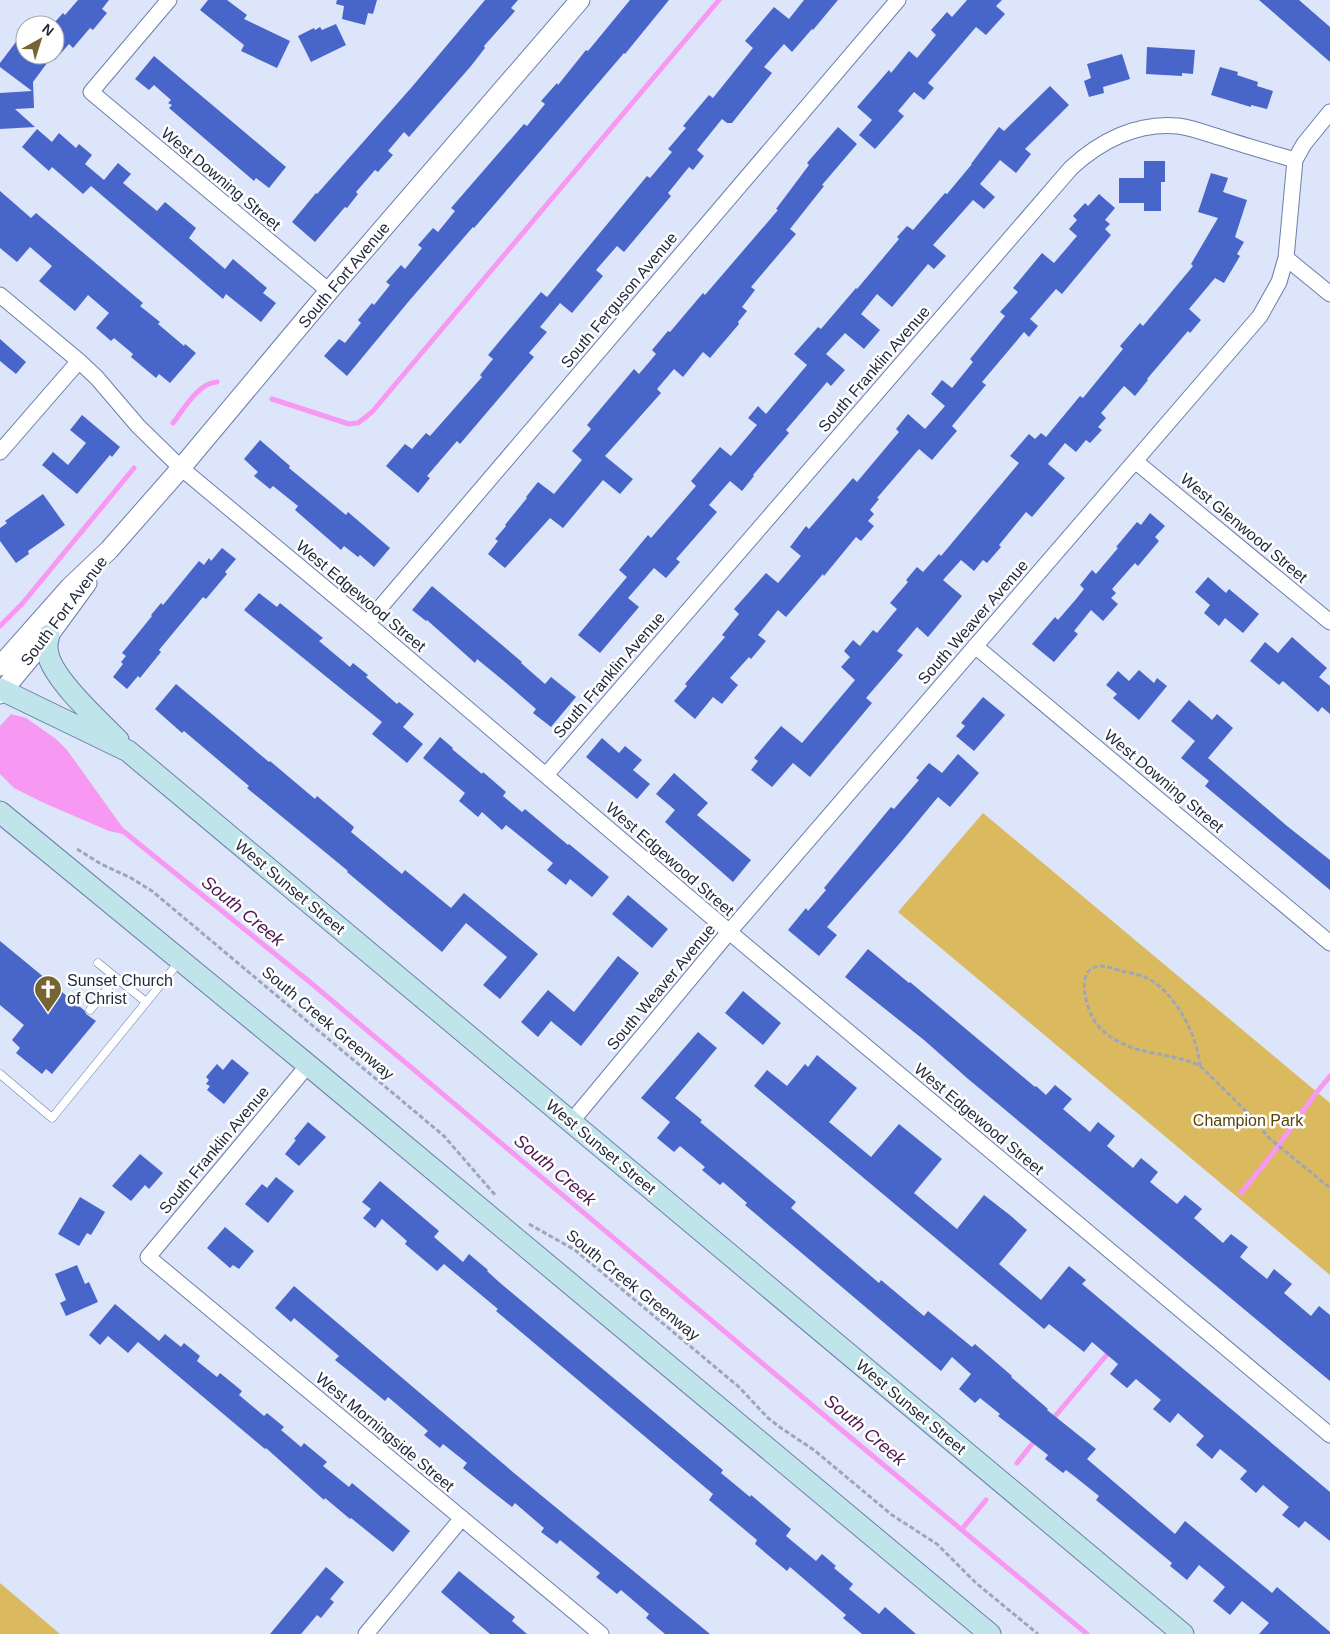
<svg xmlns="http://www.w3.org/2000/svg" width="1330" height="1634" font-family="Helvetica,sans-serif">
	<rect width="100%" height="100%" fill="#dde5fa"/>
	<path fill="#dbb95f" d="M983,813L1330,1103V1275L898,912Z
		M0,1583L60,1634H0Z"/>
	<path fill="#f798f2" d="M11,714L26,718L56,739L67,750L128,835L109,831L44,803L14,788L0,774V726Z"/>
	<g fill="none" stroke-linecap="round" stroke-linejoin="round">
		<path stroke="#f798f2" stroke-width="5" d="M272,399L349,424L358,423L372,412L719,0
			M173,423C184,409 198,383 217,382
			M0,626L22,604L134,468
			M123,831L311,983L838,1427L1087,1634
			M1241,1193L1273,1153L1316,1093L1330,1076
			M1051,1421L1110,1351
			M1017,1463L1036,1439
			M962,1529L986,1500"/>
	</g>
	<path fill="#4865ca" d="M78,0H109L102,9L107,13L93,30L90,28L73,48L69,44L55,60V22L63,13L65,15Z
		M208,0H227L247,15L244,19L290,41L277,68L241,51L244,45L200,10Z
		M337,0H377L373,14L368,13L365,25L342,19L344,6L336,4Z
		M485,0H518L511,8L515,11L484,46L485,48L471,66L409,137L404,132L388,151L393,155L378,172L375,170L356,192L358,194L347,208L345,207L315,242L292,222L316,193L317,194L411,88Z
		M630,0H669L625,54L624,53L500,198L474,228L473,227L409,301L347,376L324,356L339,339L345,343L361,323L358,320L372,303L374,305L390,285L386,282L401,265L405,269L422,248L418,245L433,228L438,232L455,211L451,208L524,124L527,126L545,104L541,101L557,83L558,85L586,50L588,51Z
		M804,0H838L813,30L812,29L792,52L784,44L764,67L772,73L732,123H727L722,119L697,150L704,156L693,170L689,167L668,193L671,196L624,252L617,246L596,270L603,276L572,313L560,303L540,327L547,332L529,353L534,357L460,444L457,441L427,476L430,478L418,493L386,466L405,444L412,449L426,433L430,436L482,377L480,375L493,359L488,355L530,305L541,292L547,297L647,176L650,178L672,152L668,149L686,128L683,126L709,95L713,98L753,48L745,41L774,7L789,19Z
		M967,0H1002L996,6L1005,14L986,35L976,27L928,83L934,88L924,100L914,92L898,111L904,116L875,149L859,135L872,120L857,107L889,70L891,73L909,51L917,58L936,35L931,30L947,12L952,17Z
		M1259,0H1299L1330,27V62Z
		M336,24L346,45L311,62L298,36L314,28L315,30L320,27L322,30Z
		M25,30V55H53L33,82L34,108L15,109L35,127L0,129V93L32,91L0,67V63Z
		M1147,47L1195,50L1193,74L1182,73V76L1146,74Z
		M1122,54L1130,79L1103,87L1104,93L1089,97L1084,81L1091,78L1087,64Z
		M154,56L286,167L269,188L256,178L254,181L169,108L172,105L168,103L171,100L154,85L149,90L135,79Z
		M1220,67L1238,72L1237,75L1258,82L1257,86L1273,91L1267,109L1251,105V107L1211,95Z
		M1050,86L1069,105L1025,149L1031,154L1016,173L1000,160L980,184L995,197L984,209L973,200L933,245L946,256L934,269L928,264L892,307L877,294L861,314L880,330L864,349L845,333L826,354L845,370L831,386L827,382L786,430L789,433L753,475L754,476L742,491L730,481L709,505L717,512L676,559L680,562L666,578L654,568L628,598L639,607L600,653L578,635L627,577L619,570L648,535L651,538L696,486L691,481L720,447L731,456L757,425L748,418L758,406L766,414L807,365L794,354L818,327L821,329L856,288L857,289L899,239L897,237L907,226L913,230L945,193L947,194L972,164H971L999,127L1004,131Z
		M838,127L857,144L822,185L824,186L790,229L796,234L751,287L755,290L742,307L747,311L738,322L739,324L710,358L703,352L683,377L674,369L657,389L661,393L605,456L633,479L620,494L603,480L563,528L550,518L505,568L488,554L498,541L495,539L506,526L505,525L527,498L526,497L538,482L554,494L582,460L572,451L591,429L587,425L634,369L639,374L656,354L652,350L668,331L670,332L703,293L705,295L778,210L776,209L809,165L807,163Z
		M37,129L52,142L59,133L76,148L79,144L92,155L85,164L104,180L118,163L131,174L123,183L157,211L165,202L196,228L189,238L225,269L233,259L267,288L263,293L276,303L261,322L226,294L223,299L91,186L83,194L52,167L49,171L22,147Z
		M1144,161H1165V182H1161V211H1144V203H1119V178H1144Z
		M1211,173L1228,178L1223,192L1247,200L1235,237L1244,242L1237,254L1240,256L1224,283L1215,278L1189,309L1201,320L1190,333L1188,331L1147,379L1148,380L1135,396L1124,386L1101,413L1106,418L1098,427L1102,430L1090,443L1086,440L1076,452L1065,443L1048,464L1065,478L1032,517L1026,512L999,545L1001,547L987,563L983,560L974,571L961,560L943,580L962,596L928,637L917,627L897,651L903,655L866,698L872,703L810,777L793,763L772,787L751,770L758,761L754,758L781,726L802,743L855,680L841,667L850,657L844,651L853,640L860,646L873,630L877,633L897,609L890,603L908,582L906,580L917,567L923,572L939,554L941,556L1019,463L1010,456L1029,434L1035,439L1041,433L1046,437L1080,396L1083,398L1123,349L1120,346L1140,323L1143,326L1193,266L1191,264L1218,218L1198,212Z
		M0,191L31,218L36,213L143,303L140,306L160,322L158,324L184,346L185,344L196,353L170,383L159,374L156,378L131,357L133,354L114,338L111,341L96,328L109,313L88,295L75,311L39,281L52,266L30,247L17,262L0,248Z
		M1099,194L1115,208L1105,220L1110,224L1105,229L1111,235L1062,294L1056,289L1030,319L1038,326L1029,337L1024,332L982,382L986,385L952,426L957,431L932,460L919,449L877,498L879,499L870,510L874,514L868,521L874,526L861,541L856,537L824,576L823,574L786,617L778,610L758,635L766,641L751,659L749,657L730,678L738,685L722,704L713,697L695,719L674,701L687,686L685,684L725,637L722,635L739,614L734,609L766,573L778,583L801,556L790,547L806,526L809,529L853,478L857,482L899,432L896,429L908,414L925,429L945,406L931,394L942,380L952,388L973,362L970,359L1005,316L1000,312L1018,292L1013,288L1042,253L1054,263L1077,236L1069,229L1077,220L1073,216L1085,203L1088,206Z
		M0,339L26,362L16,374L0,361Z
		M82,415L120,447L112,457L110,455L77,494L42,465L53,452L68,465L86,443L70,430Z
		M260,440L290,466L289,468L346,515L348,512L390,548L374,567L360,555L358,557L344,546L341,550L295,510L298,506L273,486L270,489L254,476L258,472L244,459Z
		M43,494L65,525L28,551L29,554L16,563L0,541V528L7,523L5,521Z
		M1150,513L1165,526L1155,537L1159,541L1138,566L1135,563L1112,589L1116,593L1111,598L1118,604L1103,621L1091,610L1074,631L1078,634L1054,662L1032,644L1055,617L1058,620L1077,598L1084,589L1080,585L1092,570L1096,574L1118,548L1116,547L1137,522L1141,525Z
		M222,548L236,559L225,572L227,574L206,599L203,597L159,650L161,652L140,678L138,676L127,689L113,677L123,664L121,662L126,656L122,653L152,616L151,615L161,603L163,605L199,561L204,565L209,558L211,561Z
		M1208,577L1226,593L1229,589L1259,614L1243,633L1225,618L1219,626L1204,613L1210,605L1195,592Z
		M432,586L522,662L521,663L545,684L551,677L576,697L551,727L533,713L536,709L505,682L477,659L475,663L427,620L426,621L412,610Z
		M259,593L277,607L280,603L307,625L323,638L319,641L350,667L353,663L368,675L366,677L397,704L399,702L414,714L403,727L423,744L407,763L372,734L382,722L244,610Z
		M1292,637L1327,668L1319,677L1330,686V714L1322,707L1318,712L1283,681L1279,685L1250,661L1265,642L1278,653Z
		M1139,670L1154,683L1157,678L1167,686L1139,720L1113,698L1117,694L1106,685L1118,671L1129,681Z
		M176,684L269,762L270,761L315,799L317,796L354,827L351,832L402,874L405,870L451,908L464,893L538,954L500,999L483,985L507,957L466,923L442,952L347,872L348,871L247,788L249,786L184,731L182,733L155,709Z
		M983,697L1005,715L974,751L956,736L965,726L961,723Z
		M1189,700L1212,720L1217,714L1233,728L1208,758L1287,826L1330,860V890L1205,786L1209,781L1181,758L1195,741L1171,721Z
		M440,737L453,748L452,749L482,774L483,772L506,792L503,796L522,812L525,809L568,845L569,844L609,877L592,897L570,879L566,885L547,870L553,863L506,825L502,830L482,812L478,817L459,801L465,793L423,758Z
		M602,738L619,753L625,746L642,760L633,770L650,784L637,799L586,757Z
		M958,754L979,773L950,807L938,797L900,843L827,927L837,935L819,956L788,930L806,908L808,911L826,890L824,888L891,807L894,809L919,780L916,778L929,763L942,773Z
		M674,773L708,803L697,815L751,860L733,882L665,822L675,810L656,794Z
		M628,895L668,929L652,948L612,914Z
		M0,941L85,1011L86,1014L96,1021L52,1074L46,1069L42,1074L16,1053L20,1048L12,1040L24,1025L0,1005Z
		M868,949L909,983L910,982L1035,1087L1036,1086L1046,1095L1055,1085L1072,1099L1063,1109L1090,1132L1098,1122L1115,1136L1107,1146L1133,1168L1141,1158L1158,1172L1150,1182L1177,1204L1185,1195L1202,1209L1194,1218L1223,1243L1231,1234L1248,1247L1240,1257L1267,1279L1274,1269L1292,1284L1284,1293L1311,1316L1319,1306L1330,1315V1381L967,1078L924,1040L845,977Z
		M618,956L639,973L581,1046L551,1021L538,1037L521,1022L548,990L574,1012Z
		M743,991L781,1023L763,1045L725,1013Z
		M698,1032L717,1048L675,1098L702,1120L700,1122L796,1202L791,1208L879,1283L881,1280L924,1316L928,1311L972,1347L975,1344L1012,1376L1011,1377L1048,1409L1047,1410L1096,1449L1087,1459L1175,1534L1185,1521L1272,1593L1277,1587L1330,1632V1634H1259L1269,1623L1242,1601L1230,1615L1213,1601L1225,1587L1216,1579L1199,1565L1187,1580L1170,1566L1172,1563L1096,1500L1099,1496L1074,1476L1066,1470L1063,1473L1045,1459L1048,1455L998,1416L1000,1414L980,1398L975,1403L959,1389L971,1374L952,1357L941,1371L745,1205L747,1203L723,1182L720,1185L702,1170L705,1167L680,1146L674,1152L657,1138L670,1122L641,1098Z
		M817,1055L857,1088L829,1122L871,1157L899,1124L942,1159L914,1193L957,1229L984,1195L1011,1216L1027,1230L999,1264L1041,1300L1069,1266L1086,1280L1082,1284L1330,1492V1541L1305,1521L1299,1528L1282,1515L1289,1507L1263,1485L1256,1493L1240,1479L1247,1471L1220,1449L1212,1459L1196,1445L1204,1436L1178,1413L1170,1423L1153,1409L1161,1400L1136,1379L1127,1388L1110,1374L1118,1364L1092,1342L1084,1352L1049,1324L1044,1329L754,1086L767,1070L787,1086L805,1064L808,1067Z
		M232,1059L249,1073L224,1104L207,1090L210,1086L206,1084L209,1080L206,1077L217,1064L223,1070Z
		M308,1122L326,1137L299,1166L285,1154L296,1140L294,1139Z
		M140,1154L163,1173L149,1189L145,1185L131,1201L112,1186Z
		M276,1177L294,1191L268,1223L245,1204L262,1184L267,1188Z
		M380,1181L439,1231L434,1237L463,1262L469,1254L488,1270L487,1271L499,1282L723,1470L721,1473L750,1497L751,1495L791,1529L786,1536L816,1561L822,1554L836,1566L834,1568L853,1584L849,1589L879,1614L885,1607L916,1634H862L843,1618L846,1615L790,1567L787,1571L755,1544L757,1540L709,1500L713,1494L496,1311L498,1309L444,1264L437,1271L405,1244L407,1241L382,1219L375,1228L363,1218L371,1209L362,1202Z
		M80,1197L105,1212L91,1235L87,1233L79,1246L58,1234Z
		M225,1227L254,1251L239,1269L233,1265L230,1268L207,1248Z
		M77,1265L85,1284L89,1282L98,1302L66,1316L60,1303L66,1300L55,1274Z
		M294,1286L514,1473L710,1634H665L646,1618L649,1614L621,1590L617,1594L596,1577L600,1573L560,1540L557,1544L541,1532L544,1528L515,1503L512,1507L484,1485L463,1468L467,1463L443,1444L440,1448L424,1435L428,1431L388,1397L385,1401L350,1372L335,1360L339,1356L294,1318L291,1322L275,1308Z
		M115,1304L159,1341L165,1334L181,1347L184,1343L200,1356L197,1361L217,1377L220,1373L242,1391L239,1395L264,1416L267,1413L284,1427L281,1430L301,1447L304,1443L327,1462L323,1466L349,1487L352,1483L410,1531L393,1552L351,1518L350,1519L325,1498L324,1500L266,1448L265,1449L138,1342L128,1353L108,1336L100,1345L89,1335Z
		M326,1567L344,1582L330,1599L334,1602L321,1618L317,1615L301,1634H270Z
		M459,1571L515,1617L512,1621L527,1634H490L441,1592Z"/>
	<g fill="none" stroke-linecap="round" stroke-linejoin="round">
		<g stroke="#6d7eae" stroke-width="9">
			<path id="service" d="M98,963L146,1002
				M90,1010L116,978
				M0,1074L52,1118L179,962"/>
		</g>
		<g stroke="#6d7eae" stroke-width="17">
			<path id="minor" d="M169,0L91,92L329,291
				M1286,258L1330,294
				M0,295L79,361L97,378L138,426L181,468L367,623L740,941L1330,1435
				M0,452L79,361
				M1135,461L1330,622
				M367,623L898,0
				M975,646L1330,943
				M546,775L1071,168C1100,141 1137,122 1178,126C1193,128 1208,134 1222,138C1246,146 1271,153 1295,160
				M308,1065L148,1257L601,1634
				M571,1122L729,932L1260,316L1279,282L1286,258L1295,160L1304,144L1330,112
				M366,1634L462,1518"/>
		</g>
		<g stroke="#6d7eae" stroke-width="21">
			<path id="tertiary" d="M0,666L70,587L109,550L181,468L329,291L580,0
				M0,694L49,635L87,583"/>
		</g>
		<g stroke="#6d7eae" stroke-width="23">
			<path id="secondary" d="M49,635C47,641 46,647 48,654C53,679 99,721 118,740
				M0,689L128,751L1183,1634
				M0,812L308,1065L990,1634"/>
		</g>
		<path stroke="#9ea6ba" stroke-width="3" stroke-dasharray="5 2.5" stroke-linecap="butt" d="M77,849L101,864L131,878L152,891L444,1136L496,1196
			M1200,1066C1197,1035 1176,993 1147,978C1139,974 1129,973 1121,971C1114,969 1103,964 1095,967C1078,972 1085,1002 1091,1014C1095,1024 1102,1031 1111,1037C1138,1056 1172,1052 1200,1066L1249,1114L1269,1138L1330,1188
			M529,1224L575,1250L739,1387L768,1418L781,1428L814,1450L892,1515L937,1544L976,1583L1038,1634"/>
		<use href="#service" stroke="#fff" stroke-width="8"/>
		<use href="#minor" stroke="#fff" stroke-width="15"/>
		<use href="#tertiary" stroke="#fff" stroke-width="19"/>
		<use href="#secondary" stroke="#bfe4e9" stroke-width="21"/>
	</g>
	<defs>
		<g id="church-pin" transform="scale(1.4375)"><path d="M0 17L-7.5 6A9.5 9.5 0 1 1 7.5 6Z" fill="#776433" stroke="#fff"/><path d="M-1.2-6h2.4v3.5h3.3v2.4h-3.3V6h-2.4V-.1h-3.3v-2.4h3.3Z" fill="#fff"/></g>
	</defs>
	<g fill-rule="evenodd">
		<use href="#church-pin" x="48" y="989"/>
	</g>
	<g text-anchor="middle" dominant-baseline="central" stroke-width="5" stroke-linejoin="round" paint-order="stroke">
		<g font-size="16" fill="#1f273a" stroke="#fff">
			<text transform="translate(221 179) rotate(40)">West Downing Street</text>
			<text transform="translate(344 275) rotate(-50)">South Fort Avenue</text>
			<text transform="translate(619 300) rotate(-50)">South Ferguson Avenue</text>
			<text transform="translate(874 369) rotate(-49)">South Franklin Avenue</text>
			<text transform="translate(1244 528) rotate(40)">West Glenwood Street</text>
			<text transform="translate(361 596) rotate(40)">West Edgewood Street</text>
			<text transform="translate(64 611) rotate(-53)">South Fort Avenue</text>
			<text transform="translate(973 622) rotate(-49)">South Weaver Avenue</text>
			<text transform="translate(609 675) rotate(-49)">South Franklin Avenue</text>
			<text transform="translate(1164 781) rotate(40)">West Downing Street</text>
			<text transform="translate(670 859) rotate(41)">West Edgewood Street</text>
			<text transform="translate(290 887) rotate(40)">West Sunset Street</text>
			<text transform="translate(661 987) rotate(-50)">South Weaver Avenue</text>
			<text transform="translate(328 1023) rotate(40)">South Creek Greenway</text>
			<text transform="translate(979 1119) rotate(40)">West Edgewood Street</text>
			<text transform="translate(601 1147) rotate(40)">West Sunset Street</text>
			<text transform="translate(214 1150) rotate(-50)">South Franklin Avenue</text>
			<text transform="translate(633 1285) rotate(39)">South Creek Greenway</text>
			<text transform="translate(911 1407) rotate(40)">West Sunset Street</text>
			<text transform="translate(385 1432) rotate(40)">West Morningside Street</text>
		</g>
		<g font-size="16" fill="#1f273a" stroke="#fff" text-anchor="start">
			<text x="67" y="980">Sunset Church<tspan x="67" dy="18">of Christ</tspan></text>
		</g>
		<g font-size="16" fill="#58440a" stroke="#fff">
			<text x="1248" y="1120">Champion Park</text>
		</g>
		<g font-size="18" font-style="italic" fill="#4f164e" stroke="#fff">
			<text transform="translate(243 911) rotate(39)">South Creek</text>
			<text transform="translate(555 1170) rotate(40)">South Creek</text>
			<text transform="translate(865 1430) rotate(40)">South Creek</text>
		</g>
	</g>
	<g transform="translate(40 40) rotate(39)"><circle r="24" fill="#ffffff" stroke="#a5a9b0"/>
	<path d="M0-4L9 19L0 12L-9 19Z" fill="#776433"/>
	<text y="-8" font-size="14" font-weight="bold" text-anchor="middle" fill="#1f273a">N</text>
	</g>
</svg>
